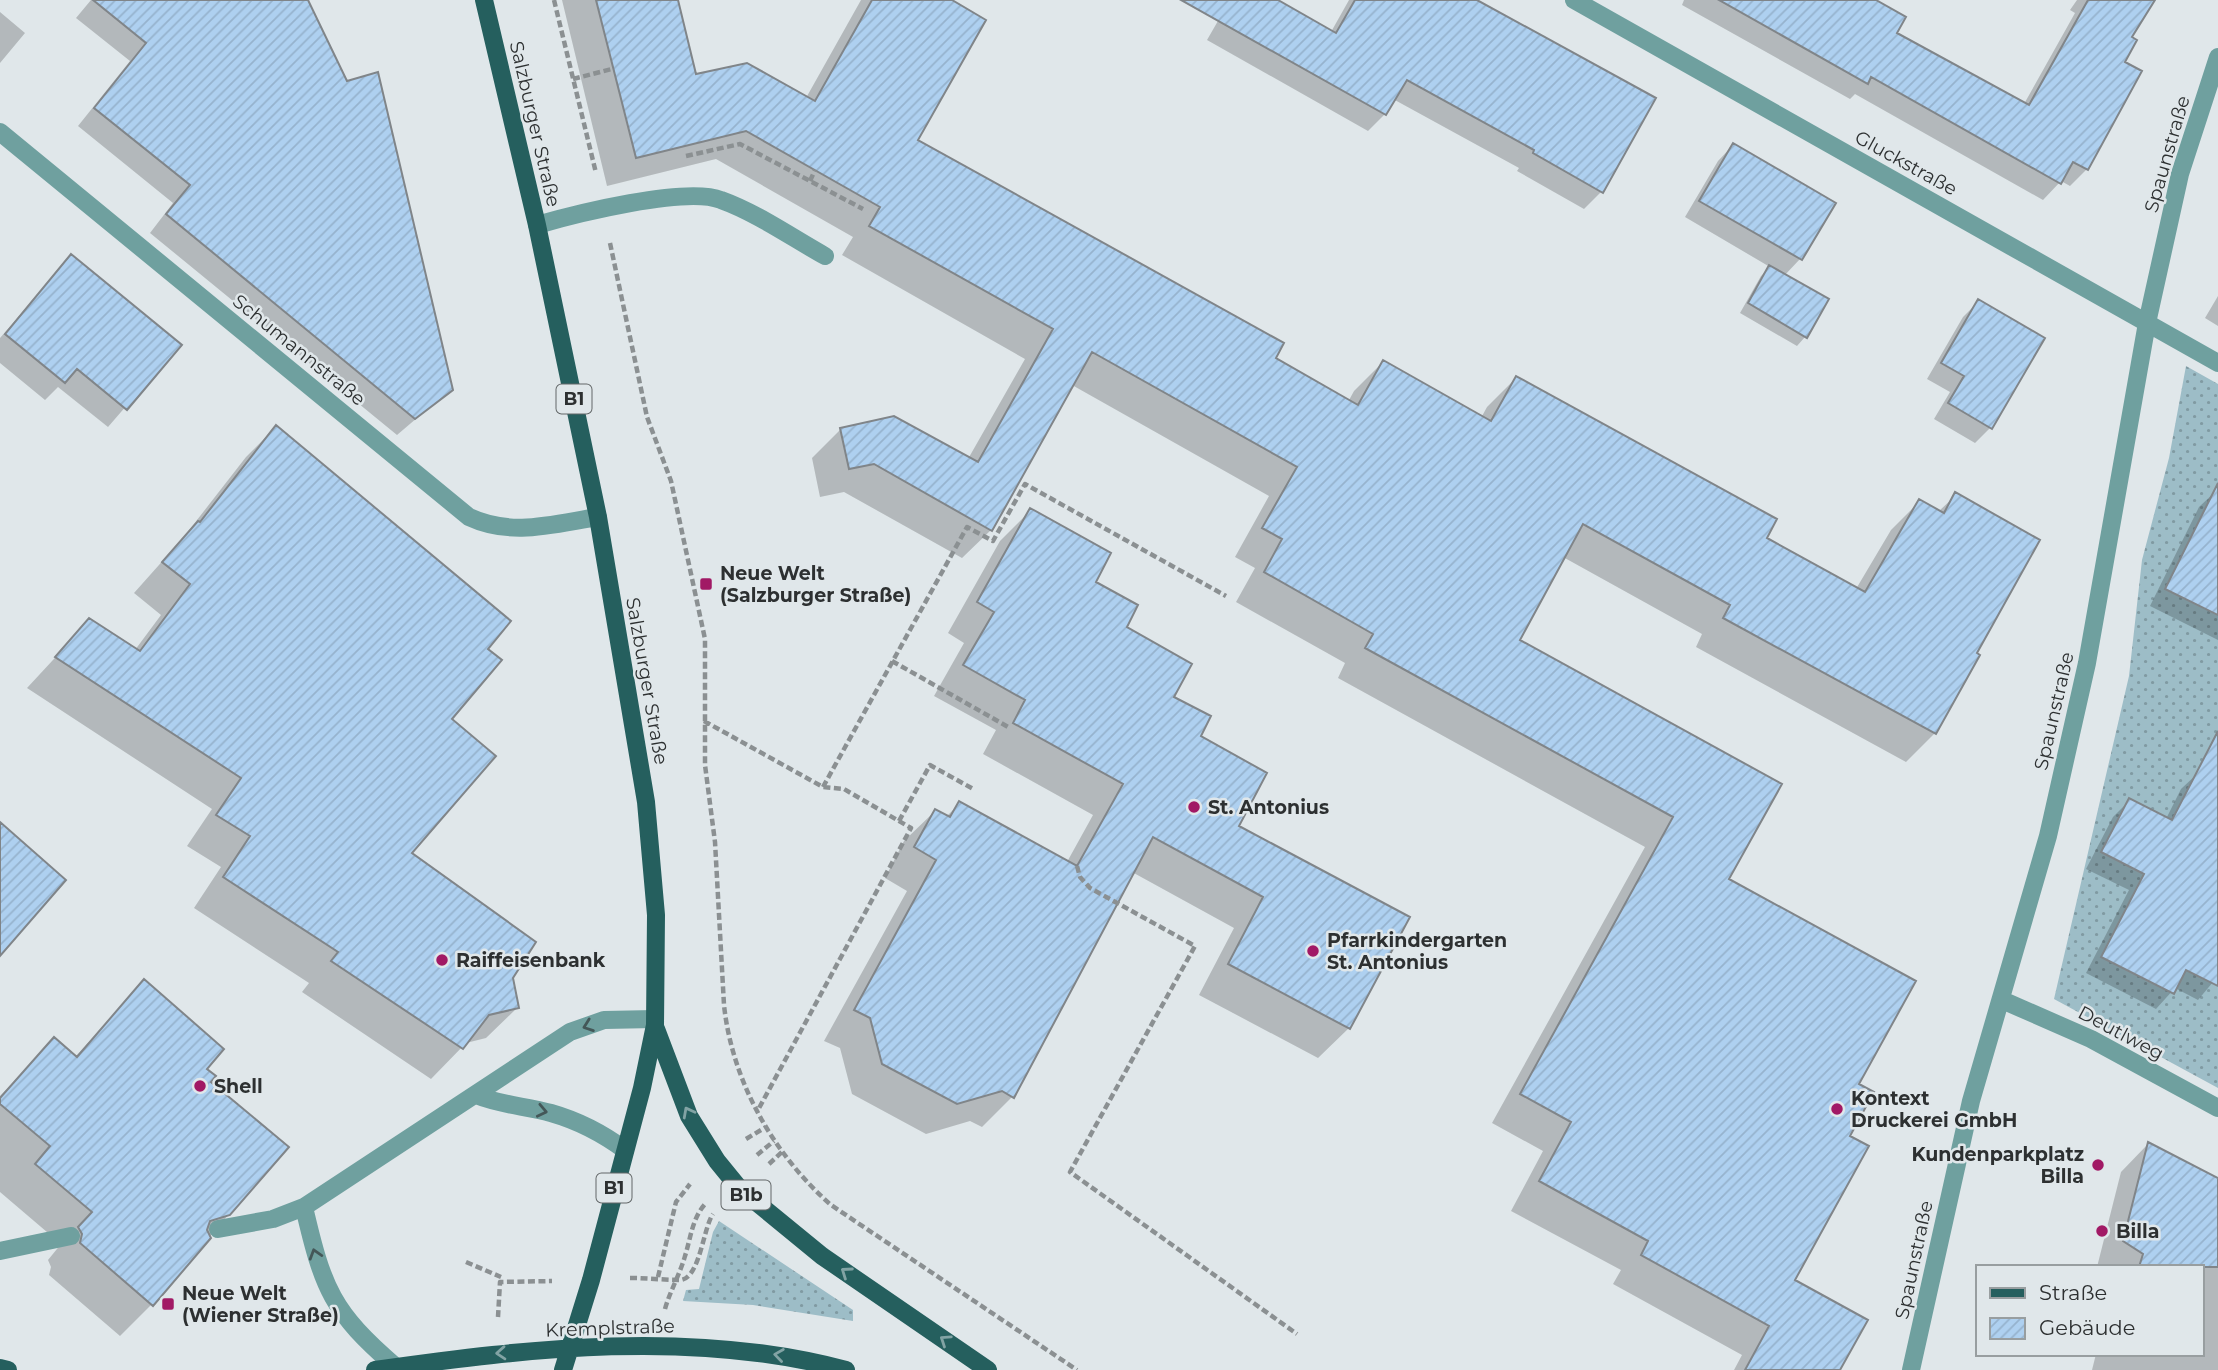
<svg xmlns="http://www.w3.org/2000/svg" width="2218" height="1370" font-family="Montserrat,sans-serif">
	<defs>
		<pattern id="grass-dots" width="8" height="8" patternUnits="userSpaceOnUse" patternTransform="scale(1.75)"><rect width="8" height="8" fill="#9dbdc7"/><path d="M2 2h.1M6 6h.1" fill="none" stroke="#809aa2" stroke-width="1.8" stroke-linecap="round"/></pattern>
		<pattern id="building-hatch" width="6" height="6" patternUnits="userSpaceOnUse" patternTransform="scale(1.75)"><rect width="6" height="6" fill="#aed0f0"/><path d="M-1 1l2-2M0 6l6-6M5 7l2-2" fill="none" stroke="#96b3ce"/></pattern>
	</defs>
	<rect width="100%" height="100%" fill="#e0e7ea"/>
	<path fill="url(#grass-dots)" d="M2186,366L2218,384V1088L2054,999L2129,676L2142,560L2169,458Z
		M719,1221L853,1310V1321L753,1305L683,1301L686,1290L699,1289L713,1232Z"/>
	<path fill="#0003" d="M91,0H306L451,389L397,435L150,233L173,203L78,126L130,61L76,18Z
		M562,0H676L694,77L806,98L861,0H948L915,141L1348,402L1354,391L1383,362L1481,418L1487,407L1516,378L1764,539L1856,589L1891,530L1920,501L1938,512L1956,495L1974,654L1935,733L1906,762L1696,647L1702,634L1563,557L1517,641L1779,784L1727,879L1857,1085L1848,1136L1793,1280L1838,1370H1734L1742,1355L1613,1284L1621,1270L1511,1211L1543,1151L1492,1123L1645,847L1338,678L1345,663L1236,602L1255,568L1235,557L1269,496L1072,385L991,530L962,558L844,492L820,497L812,458L841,429L968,459L1025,359L842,255L853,237L716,159L607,186Z
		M1230,0H1274L1331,32L1349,0H1474L1601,192L1584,209L1517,171L1519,168L1393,99L1385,114L1368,131L1207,40Z
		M1684,0H1872L1894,34L2024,104L2075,13L2070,10L2077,0H2153L2130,38L2087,169L2070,186L2061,181L2043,200L1855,94L1850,99L1682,5Z
		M0,12L25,33L0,63Z
		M1733,145L1833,203L1800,259L1784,276L1827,300L1805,337L1797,346L1740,313L1761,276L1770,267L1685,217L1718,161Z
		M71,256L179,345L108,427L58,387L45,400L0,363V338Z
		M2218,296V326L2205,318Z
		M1979,301L1990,428L1975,443L1934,419L1950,392L1927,379L1963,317Z
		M276,427L485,649L450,719L409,854L511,978L517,1008L486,1038L466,1043L431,1079L302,992L309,983L194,908L221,867L187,846L212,809L27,688L90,620L135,650L161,615L134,593L183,538L246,457Z
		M2216,491L2218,492V640L2150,606L2199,507Z
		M1031,510L1093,583L1199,737L1236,827L1349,1028L1318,1058L1199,995L1234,928L1132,872L1012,1097L982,1127L970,1121L926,1134L852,1094L840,1048L824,1041L907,891L885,878L904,841L935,811L946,817L960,803L1067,862L1093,815L983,754L996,730L934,696L964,643L948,633L1000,541Z
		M2198,773L2218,783V976L2198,1000L2175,988L2156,1009L2086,973L2129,890L2086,869L2113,817L2130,800L2166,819L2181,789Z
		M144,982L204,1069L229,1214L151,1305L120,1336L49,1275L51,1267L48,1260L61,1244L0,1192V1096L54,1039L75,1057Z
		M2148,1144L2218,1179V1370H2092L2096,1354H2202V1267H2097L2121,1172Z"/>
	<path fill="url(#building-hatch)" stroke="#808589" stroke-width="2" d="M93,0H308L347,81L378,72L453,390L415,419L166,214L190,185L94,108L146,43Z
		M596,0H678L696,74L747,63L815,101L872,0H952L986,20L918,140L1284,343L1276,358L1358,405L1383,360L1491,421L1516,376L1777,519L1767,538L1865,592L1919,499L1944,513L1955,492L2040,540L1977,653L1980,655L1936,734L1723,618L1730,605L1583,524L1520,640L1782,784L1729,879L1916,981L1859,1084L1874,1092L1850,1136L1869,1146L1795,1280L1868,1320L1840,1370H1745L1769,1326L1641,1255L1648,1241L1539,1181L1571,1122L1520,1094L1673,817L1365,648L1373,634L1264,572L1282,539L1262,528L1297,467L1092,352L992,531L874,464L849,469L840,428L894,416L978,462L1053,329L869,226L880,207L746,131L636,158Z
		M1181,0H1278L1336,33L1355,0H1477L1656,98L1603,193L1533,153L1534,150L1407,80L1386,115Z
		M1719,0H1876L1906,17L1897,33L2029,105L2088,0H2155L2132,37L2137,40L2125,62L2142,71L2088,170L2073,162L2061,184L1871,77L1868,84Z
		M1733,143L1836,203L1802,260L1699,201Z
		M71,254L182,345L127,410L77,369L65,383L5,334Z
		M1769,265L1829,299L1807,338L1748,303Z
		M1978,299L2045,338L1992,429L1948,403L1964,376L1941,363Z
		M276,425L511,621L488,649L502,660L452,719L496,756L412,853L536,942L513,978L519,1008L489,1015L463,1049L331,961L338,952L223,877L250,836L216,815L241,778L55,657L89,618L140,651L190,584L162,562L198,521L200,522Z
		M2218,483V615L2165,589Z
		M1030,508L1111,553L1096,582L1138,605L1127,627L1192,664L1174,697L1211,716L1201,736L1267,773L1239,826L1410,917L1350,1029L1228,964L1263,897L1153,837L1014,1098L1002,1091L957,1104L882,1064L870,1018L854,1010L936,860L914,847L935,809L950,817L959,801L1077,866L1123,784L1013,723L1025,700L963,665L994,612L977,602Z
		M2218,731V986L2186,970L2174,994L2101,957L2144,874L2101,852L2129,798L2172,820Z
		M0,822L66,880L0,956Z
		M144,979L224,1049L207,1069L216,1076L211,1082L289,1147L230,1215L210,1221L207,1230L211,1238L153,1306L80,1243L82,1234L78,1227L92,1212L35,1164L50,1146L0,1104V1098L54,1037L77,1057Z
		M2148,1142L2218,1178V1267H2139L2143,1254L2123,1241Z"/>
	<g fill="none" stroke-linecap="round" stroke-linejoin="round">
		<path stroke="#8b9092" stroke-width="4.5" stroke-dasharray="7 3.5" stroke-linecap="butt" d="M554,0L596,173
			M573,79L612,69
			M686,156L740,144L863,209
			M810,181L815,170
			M610,243L647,417L671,481L705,639V765L715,842L724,1005C732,1081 773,1154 831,1205L1077,1370
			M892,661L1010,728
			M704,721L823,787L844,789L911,828L758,1110
			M823,787L967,527L993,541L1025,484L1226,596
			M899,821L930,765L975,790
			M1077,866L1080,877L1090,888L1195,946L1070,1172L1297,1334
			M746,1139L766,1127
			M757,1155L774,1141
			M769,1164L783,1151
			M466,1262L501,1277
			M658,1277L676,1202L690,1184
			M630,1278C647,1278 664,1280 680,1280C700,1279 703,1228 713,1214
			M665,1309C670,1291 680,1274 685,1256C691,1237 692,1219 705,1204
			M498,1317L500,1282L552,1281"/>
		<path stroke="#6fa09f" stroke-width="18" d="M537,225C575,214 686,186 721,200C757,213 791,237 825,256
			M476,1095C500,1105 526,1106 551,1113C579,1121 602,1133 625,1150
			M304,1207C323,1289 332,1312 396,1367
			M218,1229L273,1219L304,1207L570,1032L604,1020L655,1019
			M0,1251L71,1236"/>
		<path stroke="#6fa09f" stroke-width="18" d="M1574,0L2218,363
			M0,132L469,517C512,537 553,524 598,517
			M2002,1000L2091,1039L2218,1108
			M1911,1370L1971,1101L2048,836L2087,663L2147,323L2180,174L2218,57"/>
		<path stroke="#255f5e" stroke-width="18" d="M484,0L537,225L598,517L646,802L656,915L655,1025L642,1088L591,1280L563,1370
			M656,1029L689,1116L717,1161L739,1188L822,1256L988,1370
			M0,1368L8,1370
			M375,1370C531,1348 692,1329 846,1370"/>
	</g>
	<defs><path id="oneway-chevron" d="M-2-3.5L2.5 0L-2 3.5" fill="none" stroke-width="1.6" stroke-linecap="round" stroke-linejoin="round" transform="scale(1.75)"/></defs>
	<g stroke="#445758">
		<use href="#oneway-chevron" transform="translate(588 1026) rotate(160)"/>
		<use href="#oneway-chevron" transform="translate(542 1111) rotate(12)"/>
		<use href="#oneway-chevron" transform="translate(315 1254) rotate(-107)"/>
	</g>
	<g stroke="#82a3a4">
		<use href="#oneway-chevron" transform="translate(688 1112) rotate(-118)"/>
		<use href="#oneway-chevron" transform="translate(846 1272) rotate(-145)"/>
		<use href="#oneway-chevron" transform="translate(945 1340) rotate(-146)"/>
		<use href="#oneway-chevron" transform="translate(501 1353) rotate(176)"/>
		<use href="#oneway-chevron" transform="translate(779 1355) rotate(-172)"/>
	</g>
	<g fill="#a11965" stroke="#e0e7ea" stroke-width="2.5">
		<rect x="699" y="577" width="14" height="14" rx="3.5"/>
		<circle cx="1194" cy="807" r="7"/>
		<circle cx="1313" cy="951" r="7"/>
		<circle cx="442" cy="960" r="7"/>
		<circle cx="200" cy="1086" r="7"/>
		<circle cx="1837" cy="1109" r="7"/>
		<circle cx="2098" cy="1165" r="7"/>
		<circle cx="2102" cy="1231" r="7"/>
		<rect x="161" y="1297" width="14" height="14" rx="3.5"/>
	</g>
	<g text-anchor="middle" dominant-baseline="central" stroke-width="5" stroke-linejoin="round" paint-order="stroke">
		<g fill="#e0e7ea" stroke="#636768" stroke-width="2">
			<rect x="556.5" y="384.5" width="35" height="29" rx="5"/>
			<rect x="596.5" y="1173.5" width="35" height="29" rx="5"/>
			<rect x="721.5" y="1180.5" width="49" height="29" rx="5"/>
		</g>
		<g font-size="18" font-weight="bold" fill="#2d3031">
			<text x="574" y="399">B1</text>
			<text x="614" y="1188">B1</text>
			<text x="746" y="1195">B1b</text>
		</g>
		<g font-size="19" fill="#2d3031" stroke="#e0e7ea">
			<text transform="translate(535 124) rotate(77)">Salzburger Straße</text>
			<text transform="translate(2167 154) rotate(-74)">Spaunstraße</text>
			<text transform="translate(1906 163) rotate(29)">Gluckstraße</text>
			<text transform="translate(299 350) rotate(39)">Schumannstraße</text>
			<text transform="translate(647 681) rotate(80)">Salzburger Straße</text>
			<text transform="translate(2054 711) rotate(-77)">Spaunstraße</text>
			<text transform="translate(2121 1033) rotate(28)">Deutlweg</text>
			<text transform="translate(1914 1260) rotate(-78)">Spaunstraße</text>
			<text transform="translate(610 1328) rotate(-2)">Kremplstraße</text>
		</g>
		<g font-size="19" font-weight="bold" fill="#2d3031" stroke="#e0e7ea" text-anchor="start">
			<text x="720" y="573">Neue Welt<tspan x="720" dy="22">(Salzburger Straße)</tspan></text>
			<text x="1208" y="807">St. Antonius</text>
			<text x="1327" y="940">Pfarrkindergarten<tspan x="1327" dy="22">St. Antonius</tspan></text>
			<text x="456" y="960">Raiffeisenbank</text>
			<text x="214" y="1086">Shell</text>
			<text x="1851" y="1098">Kontext<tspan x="1851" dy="22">Druckerei GmbH</tspan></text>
			<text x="2084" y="1154" text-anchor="end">Kundenparkplatz<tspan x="2084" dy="22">Billa</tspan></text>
			<text x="2116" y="1231">Billa</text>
			<text x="182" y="1293">Neue Welt<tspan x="182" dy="22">(Wiener Straße)</tspan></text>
		</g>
	</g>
	<rect x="1976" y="1265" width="228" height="91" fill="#e0e7ea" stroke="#989ea0" stroke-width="2"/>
	<rect x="1990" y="1288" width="35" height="10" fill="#255f5e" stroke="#989ea0" stroke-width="2"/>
	<text x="2039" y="1300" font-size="21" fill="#2d3031">Straße</text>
	<rect x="1990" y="1318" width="35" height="21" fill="url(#building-hatch)" stroke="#989ea0" stroke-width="2"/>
	<text x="2039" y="1335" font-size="21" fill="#2d3031">Gebäude</text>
</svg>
